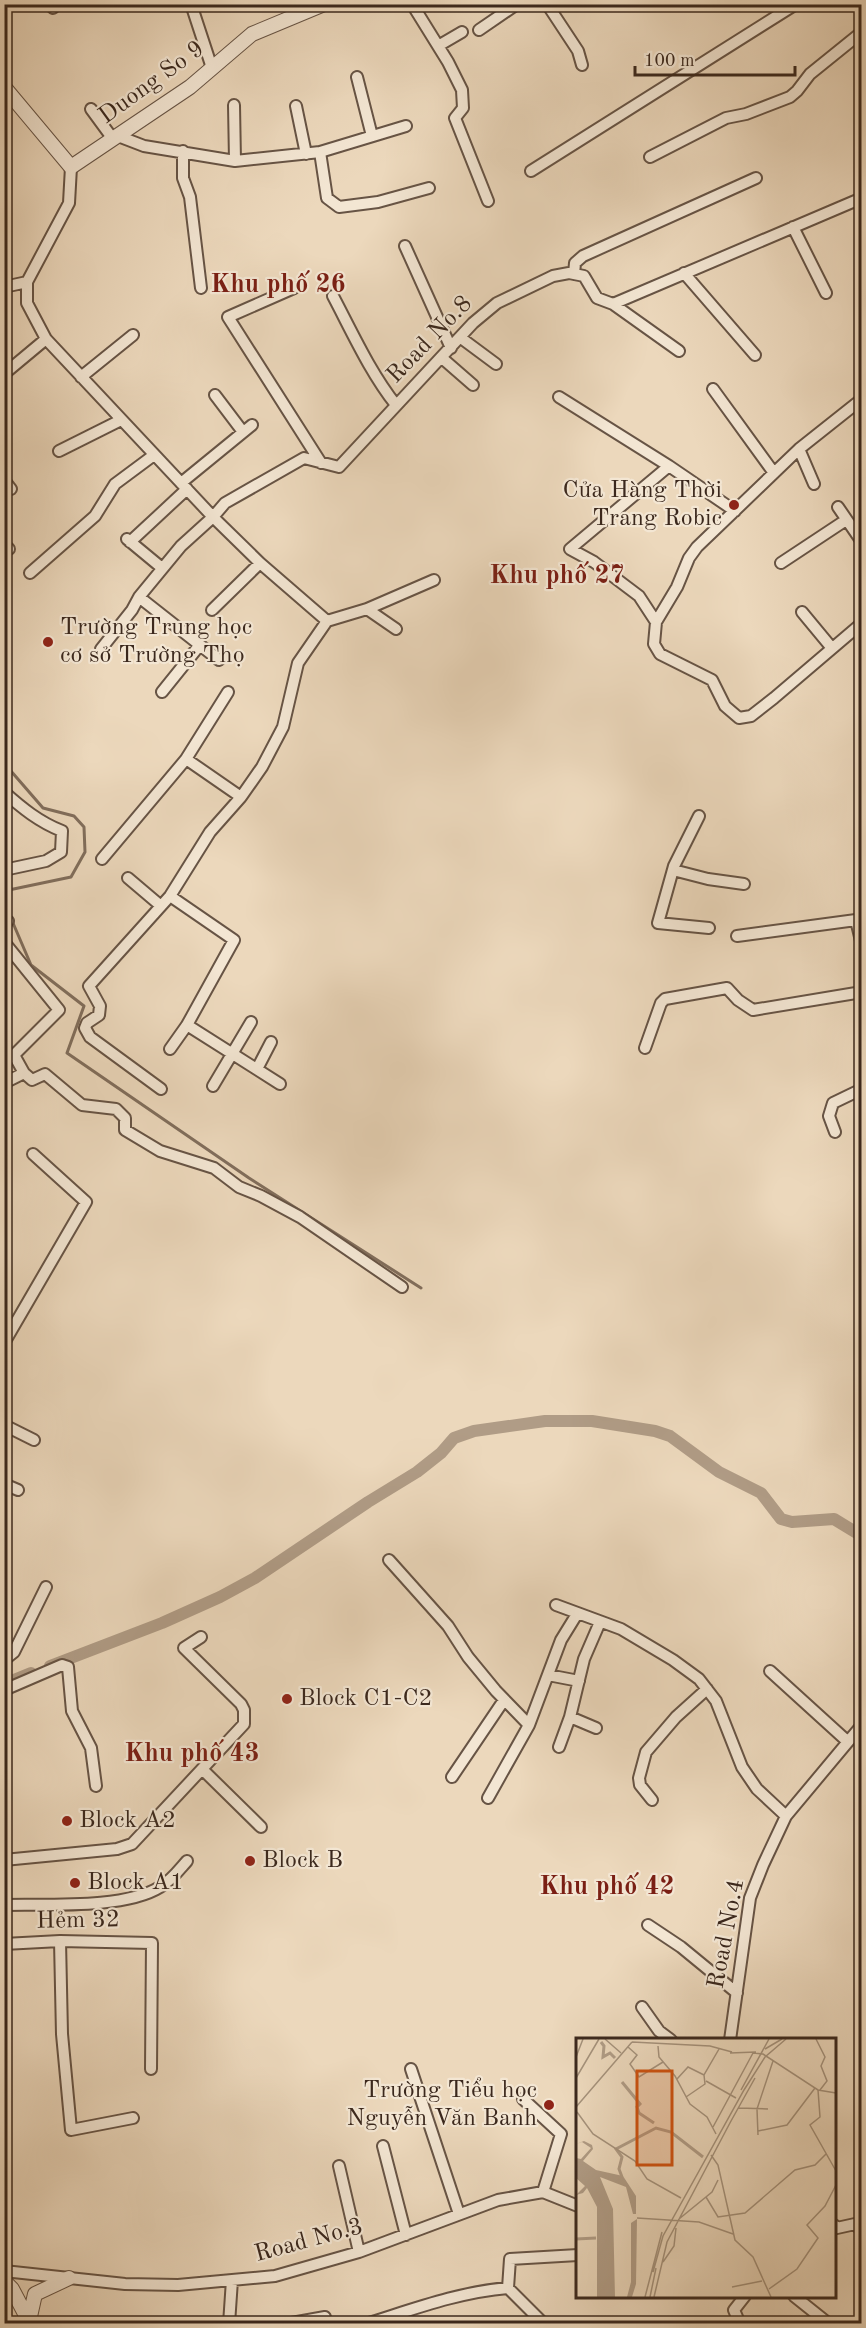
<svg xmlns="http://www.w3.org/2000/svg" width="866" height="2328" font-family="'Old Standard TT',serif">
	<rect width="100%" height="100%" fill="#ecd8bc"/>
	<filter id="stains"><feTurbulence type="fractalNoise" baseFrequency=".00333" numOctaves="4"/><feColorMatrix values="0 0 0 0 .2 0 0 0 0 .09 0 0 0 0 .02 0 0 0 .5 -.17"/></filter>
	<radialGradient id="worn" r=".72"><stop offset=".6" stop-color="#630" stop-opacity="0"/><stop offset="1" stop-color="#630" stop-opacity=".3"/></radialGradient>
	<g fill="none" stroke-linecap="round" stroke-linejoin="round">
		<path stroke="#816e5c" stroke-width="3" d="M4,763L43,808L74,816L84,827L85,852L71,877L4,891
			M4,902L31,965L84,1006L67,1053L249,1178L421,1288"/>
		<path stroke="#b09c86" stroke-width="12" d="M50,1666L162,1623L220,1597L255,1578L368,1502L417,1472L441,1453L454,1438L474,1431L545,1421H592L655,1431L670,1436L719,1472L761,1493L781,1519L792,1522L834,1519L862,1536
			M4,1684L31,1673"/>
		<g stroke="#675445" stroke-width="14">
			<path id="minor" d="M50,4L53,8
				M191,4L212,68
				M412,4L448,62L462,90L463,108L455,118L488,201
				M547,4L578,51L582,65
				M479,30L517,4
				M438,46L462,32
				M357,77L372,136
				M234,105L235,161
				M296,106L306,154
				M91,109L113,139
				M118,136L144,146L235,161L320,152L406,126
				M183,151V178L190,197L201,288
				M320,152L327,198L339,207L378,202L429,188
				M650,157L726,118L746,114L790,97L797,91L810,74L862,32
				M71,167L69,203L27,282V303L46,339L213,517L260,563L327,621
				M531,171L796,4
				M793,227L826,293
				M405,246L451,348
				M684,273L755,355
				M574,274L575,263L583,256L756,178
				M4,287L27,282
				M294,288L228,317L321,463
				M333,296C353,334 370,372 396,405
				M613,304L679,351
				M461,338L496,364
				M442,358L473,385
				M4,374L46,339
				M81,377L133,335
				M713,389L774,473
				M215,395L243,432
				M559,397L669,466L735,511
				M862,399L799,449L697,547L689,558L677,587L656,622L654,644L660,654L712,680L725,706L739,718L751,716L774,698L862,623
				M799,449L814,484
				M59,451L121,420
				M4,480L11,489
				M181,483L252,425
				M838,507L862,542
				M127,539L162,568
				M130,542L187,489
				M4,544L9,549
				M781,563L846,520
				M30,573L95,516L115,484L154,455
				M139,597L219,660
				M367,609L396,629
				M212,610L260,563
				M802,612L831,647
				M327,621L367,609L434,580
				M656,622L639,596L594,562L570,549L669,466
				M101,649L132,610L139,597L181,546L213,517L225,503L304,458L339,467L473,323L497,303L553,276L569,273L584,276L597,298L613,304L862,198
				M162,692L199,646
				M186,759L241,797
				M4,792C22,808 39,822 62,831L61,852L46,861L4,870
				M699,816L674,866L658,923L709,928
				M102,859L186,759L228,692
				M673,870L708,879L744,884
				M128,878L161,906
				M170,896L234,940L187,1025
				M4,919L8,921L4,926
				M737,936L856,920L862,945
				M4,942L59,1010L14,1055L24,1073L32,1080L45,1074L82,1105L116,1109L125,1118V1130L160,1151L214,1168L239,1187L261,1196L300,1217L402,1287
				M645,1048L661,1003L665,999L727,988L738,1000L753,1010L862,992
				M170,1049L187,1025L280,1084
				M257,1069L271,1042
				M4,1083L24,1073
				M213,1086L251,1022
				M161,1089L90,1037L85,1028L87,1023L99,1015L100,1006L89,986L170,896L210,832L241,797L262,767L283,727L298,663L327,621
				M835,1132L829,1116L833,1103L862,1089
				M4,1343L86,1202L33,1154
				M4,1425L34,1440
				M4,1484L18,1490
				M389,1560L448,1626L468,1657L496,1691L529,1725
				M556,1605L621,1629L673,1660L699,1679L716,1701L742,1767L757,1789L786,1816
				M4,1660L14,1652L46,1587
				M770,1671L847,1741
				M548,1675L579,1681
				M4,1690L62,1665L68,1667L72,1711L91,1748L96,1786
				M570,1717L596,1728
				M559,1747L570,1717L584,1659L600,1622
				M202,1769L261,1827
				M452,1777L504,1700
				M488,1798L529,1725L561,1640L577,1614
				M652,1800L640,1785L639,1778L646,1752L676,1717L707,1689
				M4,1860L117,1849L132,1844L244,1724V1710L241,1704L184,1648L201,1637
				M4,1905C47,1904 125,1909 160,1887C171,1881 179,1870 187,1861
				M648,1925L681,1947L737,1993
				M60,1941L62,2034L71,2130L133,2118
				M4,1944L60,1941L152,1943L151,2069
				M642,2007L659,2031L671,2040
				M730,2040L750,1898L763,1865L786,1816L862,1725
				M411,2069L459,2214
				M523,2099L561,2134L543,2192
				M383,2146L406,2235
				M339,2166L359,2252
				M834,2225L837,2228L855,2224L862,2231
				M4,2271L125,2284L178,2285L275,2276L359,2252L498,2200L543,2192L578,2206
				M508,2288L510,2259L578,2255
				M794,2296L829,2324
				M229,2324L232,2280
				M286,2324L325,2317L326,2324
				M366,2324C414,2309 459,2292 508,2288L544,2324
				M740,2324L734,2310L745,2296"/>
		</g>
		<g stroke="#675445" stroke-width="16">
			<path id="tertiary" d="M4,87L71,167L190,87L252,34L324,4
				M4,2281L12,2289L30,2323
				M29,2321L35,2294L69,2278"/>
		</g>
		<use href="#minor" stroke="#f3e6d3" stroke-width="10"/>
		<use href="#tertiary" stroke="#f3e6d3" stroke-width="14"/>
	</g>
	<g fill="#8f2418" stroke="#f3e6d3" stroke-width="2">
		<circle cx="734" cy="505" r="6"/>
		<circle cx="48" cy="642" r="6"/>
		<circle cx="287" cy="1699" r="6"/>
		<circle cx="67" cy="1821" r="6"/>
		<circle cx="250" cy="1861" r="6"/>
		<circle cx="75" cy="1883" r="6"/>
		<circle cx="549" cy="2105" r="6"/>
	</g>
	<g text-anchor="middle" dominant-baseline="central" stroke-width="4.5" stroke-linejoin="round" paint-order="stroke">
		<g font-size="24" fill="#3b281d" stroke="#f3e6d3">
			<text transform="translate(152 83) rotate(-36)">Duong So 9</text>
			<text transform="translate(430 340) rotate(-46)">Road No.8</text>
			<text transform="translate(78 1921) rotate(-1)">Hẻm 32</text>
			<text transform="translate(727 1934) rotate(-79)">Road No.4</text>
			<text transform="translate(309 2241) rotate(-15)">Road No.3</text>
		</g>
		<g font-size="24" fill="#3b281d" stroke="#f3e6d3" text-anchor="start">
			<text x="722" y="491" text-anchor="end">Cửa Hàng Thời<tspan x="722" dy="28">Trang Robic</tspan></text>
			<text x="60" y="628">Trường Trung học<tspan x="60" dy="28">cơ sở Trường Thọ</tspan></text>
			<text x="299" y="1699">Block C1-C2</text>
			<text x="79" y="1821">Block A2</text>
			<text x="262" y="1861">Block B</text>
			<text x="87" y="1883">Block A1</text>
			<text x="537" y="2091" text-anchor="end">Trường Tiểu học<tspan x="537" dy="28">Nguyễn Văn Banh</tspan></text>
		</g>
		<g font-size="26" font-weight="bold" fill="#7a1f14" stroke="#f3e6d3">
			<text x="278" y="285">Khu phố 26</text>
			<text x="557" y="576">Khu phố 27</text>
			<text x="192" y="1754">Khu phố 43</text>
			<text x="607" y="1887">Khu phố 42</text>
		</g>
	</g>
	<g transform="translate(576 2038)">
		<rect width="260" height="260" fill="#ecd8bc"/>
		<path d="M8,103L16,107L17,111L7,123L20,132L47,138L60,158V176H57L50,149L24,139L37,171L39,259H21V169L11,150L7,155L0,157L9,148L0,140V120L5,121L15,110L6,104L0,106ZM61,181L60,246L56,259H51L55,244V185Z" fill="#b09c86"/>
		<path fill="none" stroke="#b09c86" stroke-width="3" d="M25,4L28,8L27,19L34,15L39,20M46,44L64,66L61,69L63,75L78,85M46,139L43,131L46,119L40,111L80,90L95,94L127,119M0,201L20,200"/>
		<path fill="none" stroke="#a5927c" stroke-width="1.5" d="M29,1L45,15M240,1L249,19L245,28L251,43L244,52M56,4L134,8L156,14M82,8L83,19L99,38L114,66L131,79L140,96M52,9L61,17L54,26L63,39L87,24M189,11L206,1M154,15L180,14M177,15L187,16L242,52L260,55M0,19L7,1M0,40L23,1M101,41L112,29L128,37M130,43L160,60M165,52L193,1M242,52L244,79L234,87L260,133M110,59L129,46L128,37L143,11M0,69L56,4M162,70L192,71M1,74L17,96L59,123L71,141L105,160M155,83L179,40M137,89L177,15M182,93L211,87L239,50M182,97L181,71L197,23M135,117L142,127L159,202L177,219L195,259M130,159L142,179L169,175L219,132L239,127L250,116M61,180L123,184L157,196M103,181L136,154L142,142M87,224L98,208L100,190M77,234L87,198L168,52L189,19L210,1M156,249L186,243M193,251L221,231L242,200L231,187L249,168L260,147M69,259L86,194M74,259L80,230M78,259L91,204L155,83"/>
		<path fill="#ce520f" fill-opacity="0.15" stroke="#ce520f" stroke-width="3" d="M61,33H96V127H61Z"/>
		<rect width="260" height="260" fill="none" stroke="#3b281d" stroke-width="3"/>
	</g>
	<rect width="866" height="2328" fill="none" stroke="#ecd8bc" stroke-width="24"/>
	<rect x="6" y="6" width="854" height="2316" fill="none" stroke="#3b281d" stroke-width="3"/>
	<rect x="12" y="12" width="842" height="2304" fill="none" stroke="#3b281d" stroke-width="1.5"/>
	<path d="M635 66v9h160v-9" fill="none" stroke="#3b281d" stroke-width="3"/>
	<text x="644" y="66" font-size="18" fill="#3b281d" stroke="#f3e6d3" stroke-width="4.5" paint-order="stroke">100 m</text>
	<rect width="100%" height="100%" filter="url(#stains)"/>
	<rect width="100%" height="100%" fill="url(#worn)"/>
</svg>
